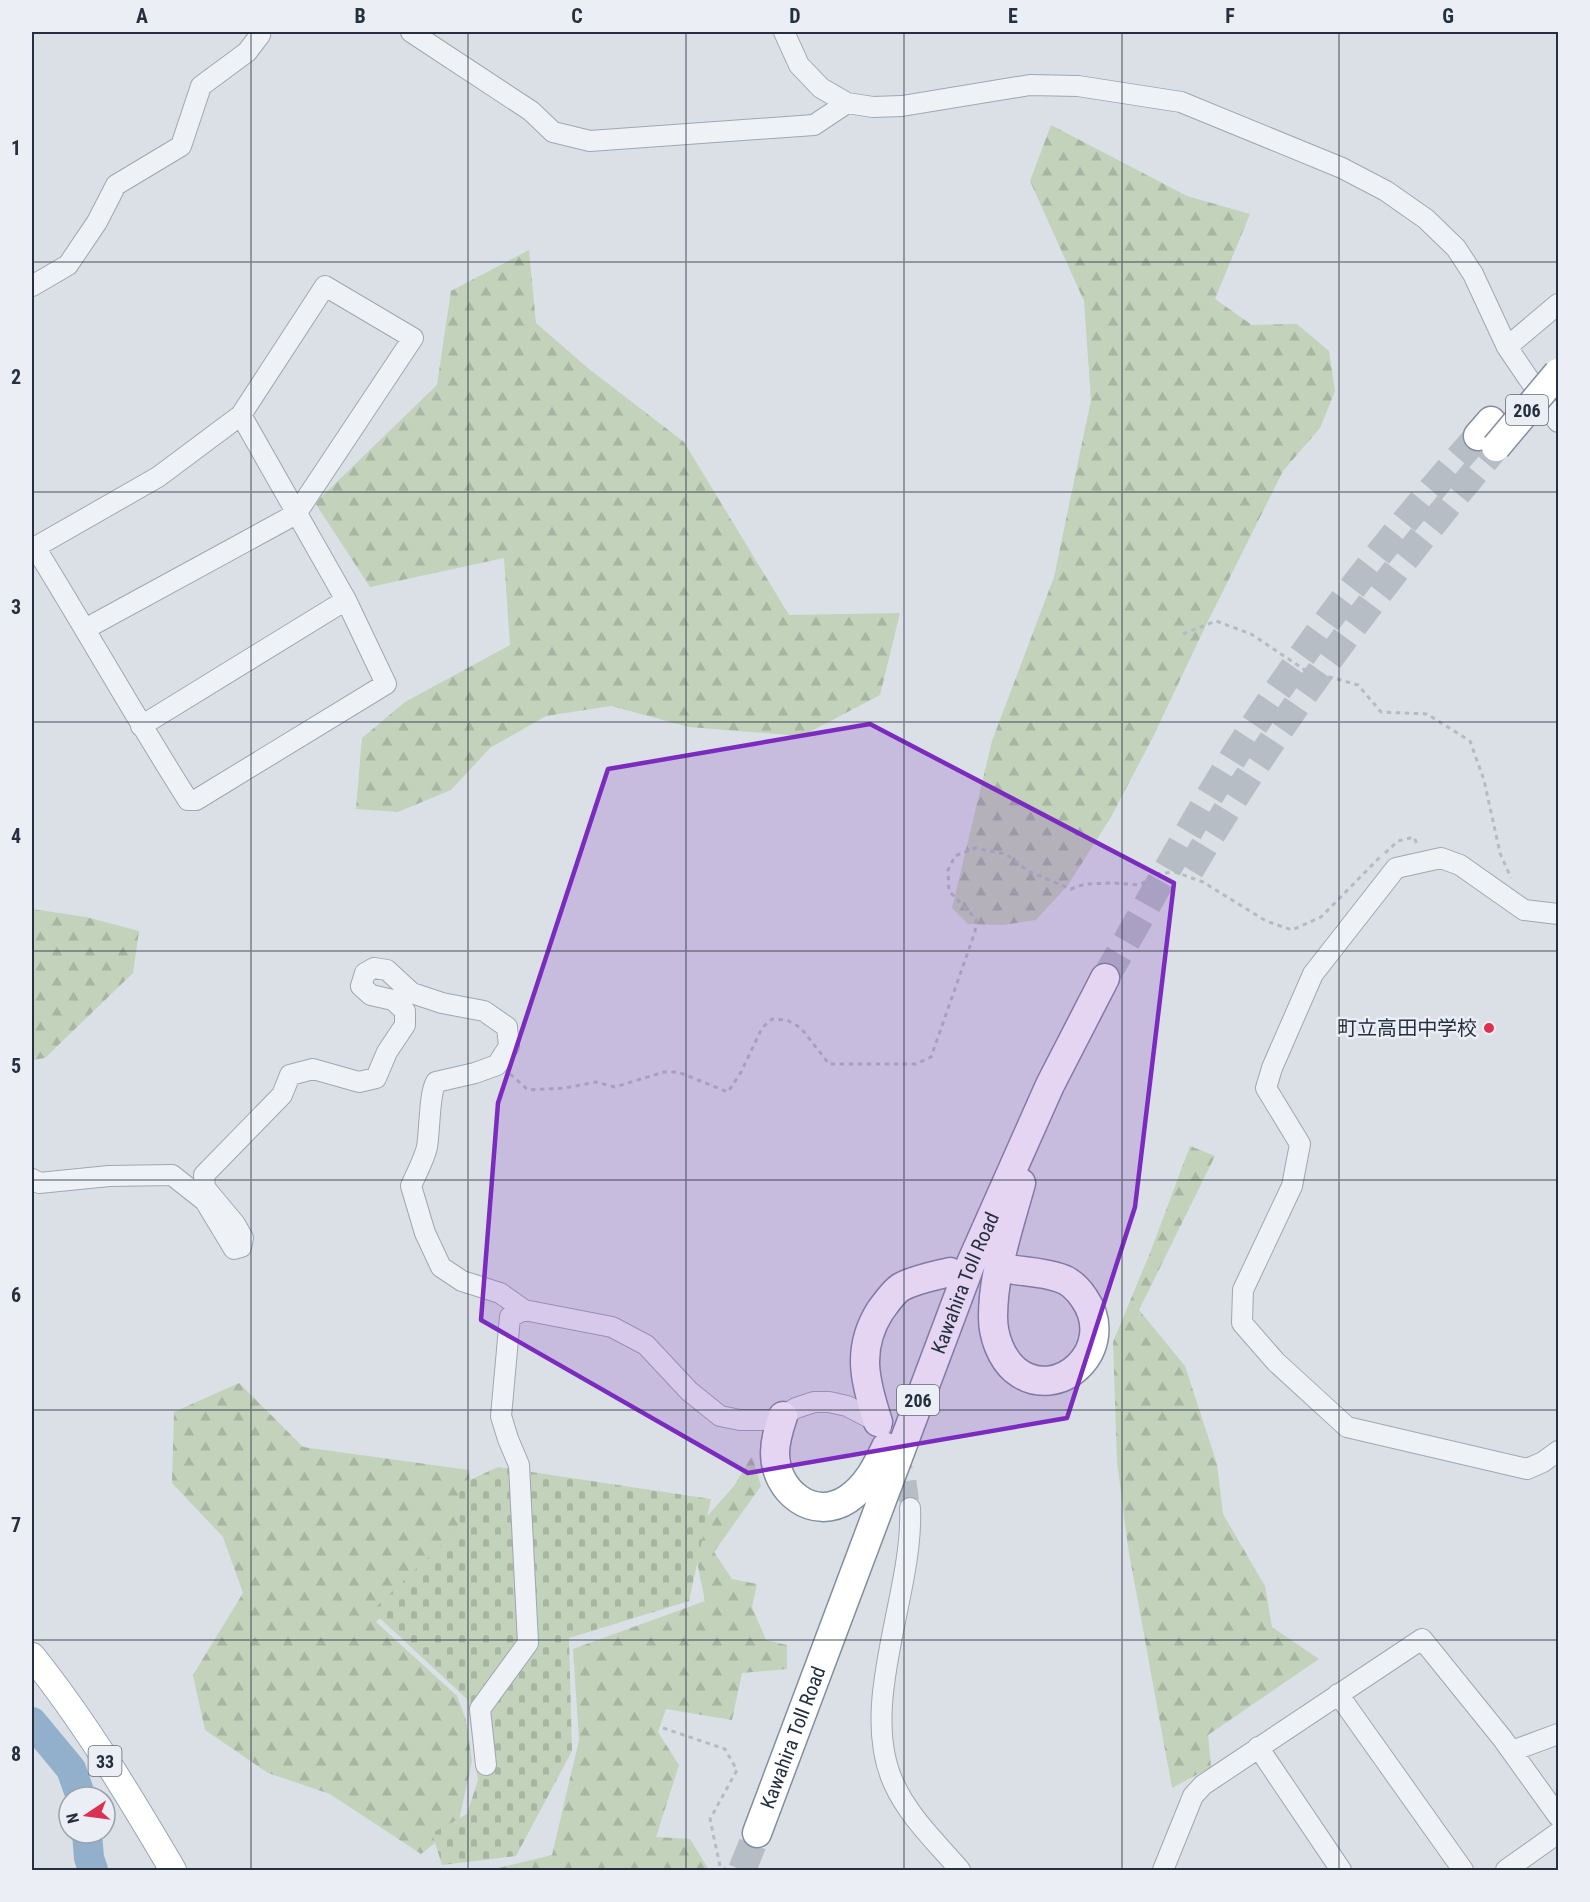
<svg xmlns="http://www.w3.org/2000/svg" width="1590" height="1902" font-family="'Roboto Condensed','Noto Sans JP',sans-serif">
	<defs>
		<pattern id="forest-firs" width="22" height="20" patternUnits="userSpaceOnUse" patternTransform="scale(1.5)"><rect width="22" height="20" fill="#c2d2bb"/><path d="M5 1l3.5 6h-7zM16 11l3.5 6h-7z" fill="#a7b5a2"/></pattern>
		<pattern id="cemetery-stones" width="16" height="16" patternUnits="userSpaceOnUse" patternTransform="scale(1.5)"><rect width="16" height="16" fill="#c2d2bb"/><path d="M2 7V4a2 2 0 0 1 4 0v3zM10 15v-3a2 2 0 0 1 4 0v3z" fill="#a7b5a2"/></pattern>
	</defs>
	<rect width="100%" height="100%" fill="#dbe0e7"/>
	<path fill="url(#forest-firs)" d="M1051,125L1187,196L1250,214L1215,299L1252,325L1297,324L1329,351L1335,391L1320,428L1283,471L1206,625L1153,737L1111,817L1068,885L1036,920L1003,925L968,924L952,908L992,741L1054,577L1091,400L1084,301L1030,181Z
		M529,250L536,323L589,369L684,442L789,615L900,613L880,695L802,736L689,727L611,706L546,716L490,748L451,790L398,812L356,809L362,738L405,702L510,645L504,558L370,587L315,503L437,385L451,291Z
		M32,909L86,917L139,931L133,973L45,1058L32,1060Z
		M1190,1146L1215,1156L1139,1310L1185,1366L1217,1464L1223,1514L1265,1586L1272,1627L1319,1659L1208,1735L1211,1767L1172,1788L1128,1547L1117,1461L1113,1342L1150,1253Z
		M239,1383L303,1447L469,1470L472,1526L376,1622L457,1696L466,1720L472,1761L458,1825L421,1854L330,1794L268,1773L205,1730L193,1675L243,1593L223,1537L172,1483L174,1412Z
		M752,1456L761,1486L714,1552L732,1579L757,1584L752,1607L766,1640L787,1645V1669L742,1673L732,1720L666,1709L658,1732L679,1765L656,1837L690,1839L709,1870H490L552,1855L579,1740L573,1649L705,1601L695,1552L702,1522L734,1486Z"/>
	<path fill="url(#cemetery-stones)" d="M498,1467L711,1499L689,1601L569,1638L572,1751L516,1856L442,1865L432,1833L467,1814L478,1780L467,1699L372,1611L460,1527L459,1485Z"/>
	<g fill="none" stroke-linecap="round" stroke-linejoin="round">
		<path stroke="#92b0cc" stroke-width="30" d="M32,1722L71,1769L81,1797
			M87,1833L89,1858L93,1870"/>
		<path stroke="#b6bdc5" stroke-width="20" stroke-dasharray="20 10" stroke-linecap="butt" d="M896,1453L906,1478L910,1508"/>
		<path stroke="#b6bdc5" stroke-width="28" stroke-dasharray="28 14" stroke-linecap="butt" d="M1190,870C1279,720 1384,580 1496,447
			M1105,978C1150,902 1191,824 1238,750C1308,641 1392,533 1478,436
			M742,1870L757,1833"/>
		<g stroke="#a0a7b1" stroke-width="22">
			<path id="minor" d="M411,32L531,111L553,132L590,141L814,125L847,103
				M784,32L799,65L821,88L847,103L873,107L902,106L1030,85L1078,86L1181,102L1342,168L1386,191L1426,219L1456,248L1473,274L1507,347L1558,422
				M32,286L68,265L97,222L116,185L181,146L201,86L247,52L260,35L258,32
				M1507,347L1558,304
				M35,547C87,631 135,717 188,800H196L386,684L346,600L241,415
				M32,549L158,477L241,415L325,286L413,338L296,514L85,629
				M141,726L346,600
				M1558,914L1524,910L1460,865L1441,858L1396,868L1313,974L1272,1068L1266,1088L1300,1144L1292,1186L1243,1290L1242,1323L1276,1362L1347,1427L1527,1469L1543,1462L1558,1451
				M32,1179L39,1183L109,1176L172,1175L205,1201L234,1249L241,1247L243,1238L235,1224L205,1188L204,1175L282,1095L290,1075L313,1069L359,1082L376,1078L387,1052L405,1025V1011L393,1000L371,995L361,986L365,973L374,968L387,970L412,993L442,1003L484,1011L507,1027L509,1046L497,1065L475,1073L436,1082C429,1094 430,1130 427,1147C424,1160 416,1174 411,1186L425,1233L441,1267L462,1281L500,1293L524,1310
				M910,1508C914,1593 857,1705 894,1784C909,1817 937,1843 960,1870
				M1338,1694L1463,1870
				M1258,1747L1341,1870
				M1512,1751L1558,1734
				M486,1765L480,1709L528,1643L519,1465L508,1439L501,1416L510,1317L524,1310L612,1327L646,1345L689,1391L720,1416L740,1420H772L783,1416L796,1408L814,1402H829L847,1406L878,1422L881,1427
				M1163,1870L1193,1796L1203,1785L1422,1639L1502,1738L1558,1816
				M1506,1870L1558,1833"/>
		</g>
		<g stroke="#99a5b4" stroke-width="28">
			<path id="major" d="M32,1656C85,1722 130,1797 173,1870"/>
		</g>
		<g stroke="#818e9f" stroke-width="31">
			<g id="highway">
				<path d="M1478,436L1491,421"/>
				<path d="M1015,1270C1030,1272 1046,1273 1060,1278C1070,1281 1078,1289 1084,1298C1119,1348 1058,1405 1015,1370C1001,1358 993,1336 993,1317C993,1272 1009,1227 1021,1183"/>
				<path d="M783,1416C779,1428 775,1440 775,1453C775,1491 813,1522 848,1499C867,1486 877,1466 886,1447"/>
				<path d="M878,1422C865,1382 856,1349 880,1311C886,1303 893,1292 901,1287C916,1279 934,1276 950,1272"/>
				<path id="s1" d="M757,1833L971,1263L1050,1085L1105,978"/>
			</g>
		</g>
		<path stroke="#b5bbc2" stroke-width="3" stroke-dasharray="4.5 4.5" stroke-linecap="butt" d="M1183,634L1216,621L1251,634L1305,670L1358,685L1381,712L1427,714L1470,741L1484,780L1500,853L1511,878
			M1385,853L1398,841L1414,837L1417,844
			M510,1074L528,1090L565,1088L596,1082L615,1087L664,1072H678L728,1092L741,1072L762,1028L772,1019L787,1020L801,1028L829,1064H916L931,1057L975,932L976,919L949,891L948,870L955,856L975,848L1006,854L1028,871L1071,889L1085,884L1113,883L1140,885L1156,874L1175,872L1203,882L1266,921L1292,930L1321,917L1380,857
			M663,1728L725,1749L737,1770L710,1819L720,1866L727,1870"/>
		<use href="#minor" stroke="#eef1f5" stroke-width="20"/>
		<use href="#major" stroke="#fff" stroke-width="26"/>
		<use href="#highway" stroke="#fff" stroke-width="28"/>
		<g stroke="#818e9f" stroke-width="31" stroke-linecap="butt">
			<path id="highway-bridge" d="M1496,447L1558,373"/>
		</g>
		<use href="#highway-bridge" stroke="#fff" stroke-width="28"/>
	</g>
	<path fill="#7b2cbf" fill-opacity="0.2" stroke="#7b2cbf" stroke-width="4.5" stroke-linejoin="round" d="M870,724L1174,883L1135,1207L1067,1418L748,1473L481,1320L498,1103L608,769Z"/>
	<path fill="none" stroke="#242f3f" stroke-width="1.5" stroke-opacity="0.55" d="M251,32V1870M468,32V1870M686,32V1870M904,32V1870M1122,32V1870M1339,32V1870M32,262H1558M32,492H1558M32,722H1558M32,951H1558M32,1180H1558M32,1410H1558M32,1640H1558"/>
	<circle fill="#dc3151" stroke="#ebeff5" stroke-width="2" cx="1489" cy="1028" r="6"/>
	<g text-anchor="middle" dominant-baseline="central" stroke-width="5" stroke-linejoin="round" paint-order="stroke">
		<g fill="#ebeff5" stroke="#606976" stroke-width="1.5">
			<rect x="1506" y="395" width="42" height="30" rx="4.5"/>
			<rect x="897" y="1385" width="42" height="30" rx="4.5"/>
			<rect x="88.5" y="1746" width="33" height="30" rx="4.5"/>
		</g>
		<g font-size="18" font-weight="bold" fill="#242f3f">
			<text x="1527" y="410">206</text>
			<text x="918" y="1400">206</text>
			<text x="105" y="1761">33</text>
		</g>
		<g font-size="20" fill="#242f3f" stroke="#ebeff5" text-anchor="end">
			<text x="1477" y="1028">町立高田中学校</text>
		</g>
		<g font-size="20" fill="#242f3f" stroke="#ebeff5">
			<text stroke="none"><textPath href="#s1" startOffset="588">Kawahira Toll Road</textPath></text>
			<text stroke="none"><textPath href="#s1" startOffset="102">Kawahira Toll Road</textPath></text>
		</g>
	</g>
	<rect width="1590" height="1902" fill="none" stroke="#ebeff5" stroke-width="66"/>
	<g transform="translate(87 1815) rotate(257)"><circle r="28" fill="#ebeff5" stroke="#9ba2ac" stroke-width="1.5"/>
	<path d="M0-4.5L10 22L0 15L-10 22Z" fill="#dc3151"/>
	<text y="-9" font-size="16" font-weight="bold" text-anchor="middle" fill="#242f3f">N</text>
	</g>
	<rect x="33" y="33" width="1524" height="1836" fill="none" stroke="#242f3f" stroke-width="2"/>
	<g font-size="20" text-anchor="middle" font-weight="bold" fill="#242f3f">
		<text x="142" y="23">A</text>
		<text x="360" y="23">B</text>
		<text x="577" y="23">C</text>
		<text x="795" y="23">D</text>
		<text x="1013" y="23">E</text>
		<text x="1230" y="23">F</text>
		<text x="1448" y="23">G</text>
		<text x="16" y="155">1</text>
		<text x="16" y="384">2</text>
		<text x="16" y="614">3</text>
		<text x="16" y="843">4</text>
		<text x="16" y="1073">5</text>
		<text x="16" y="1302">6</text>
		<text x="16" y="1532">7</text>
		<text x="16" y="1761">8</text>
	</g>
</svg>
